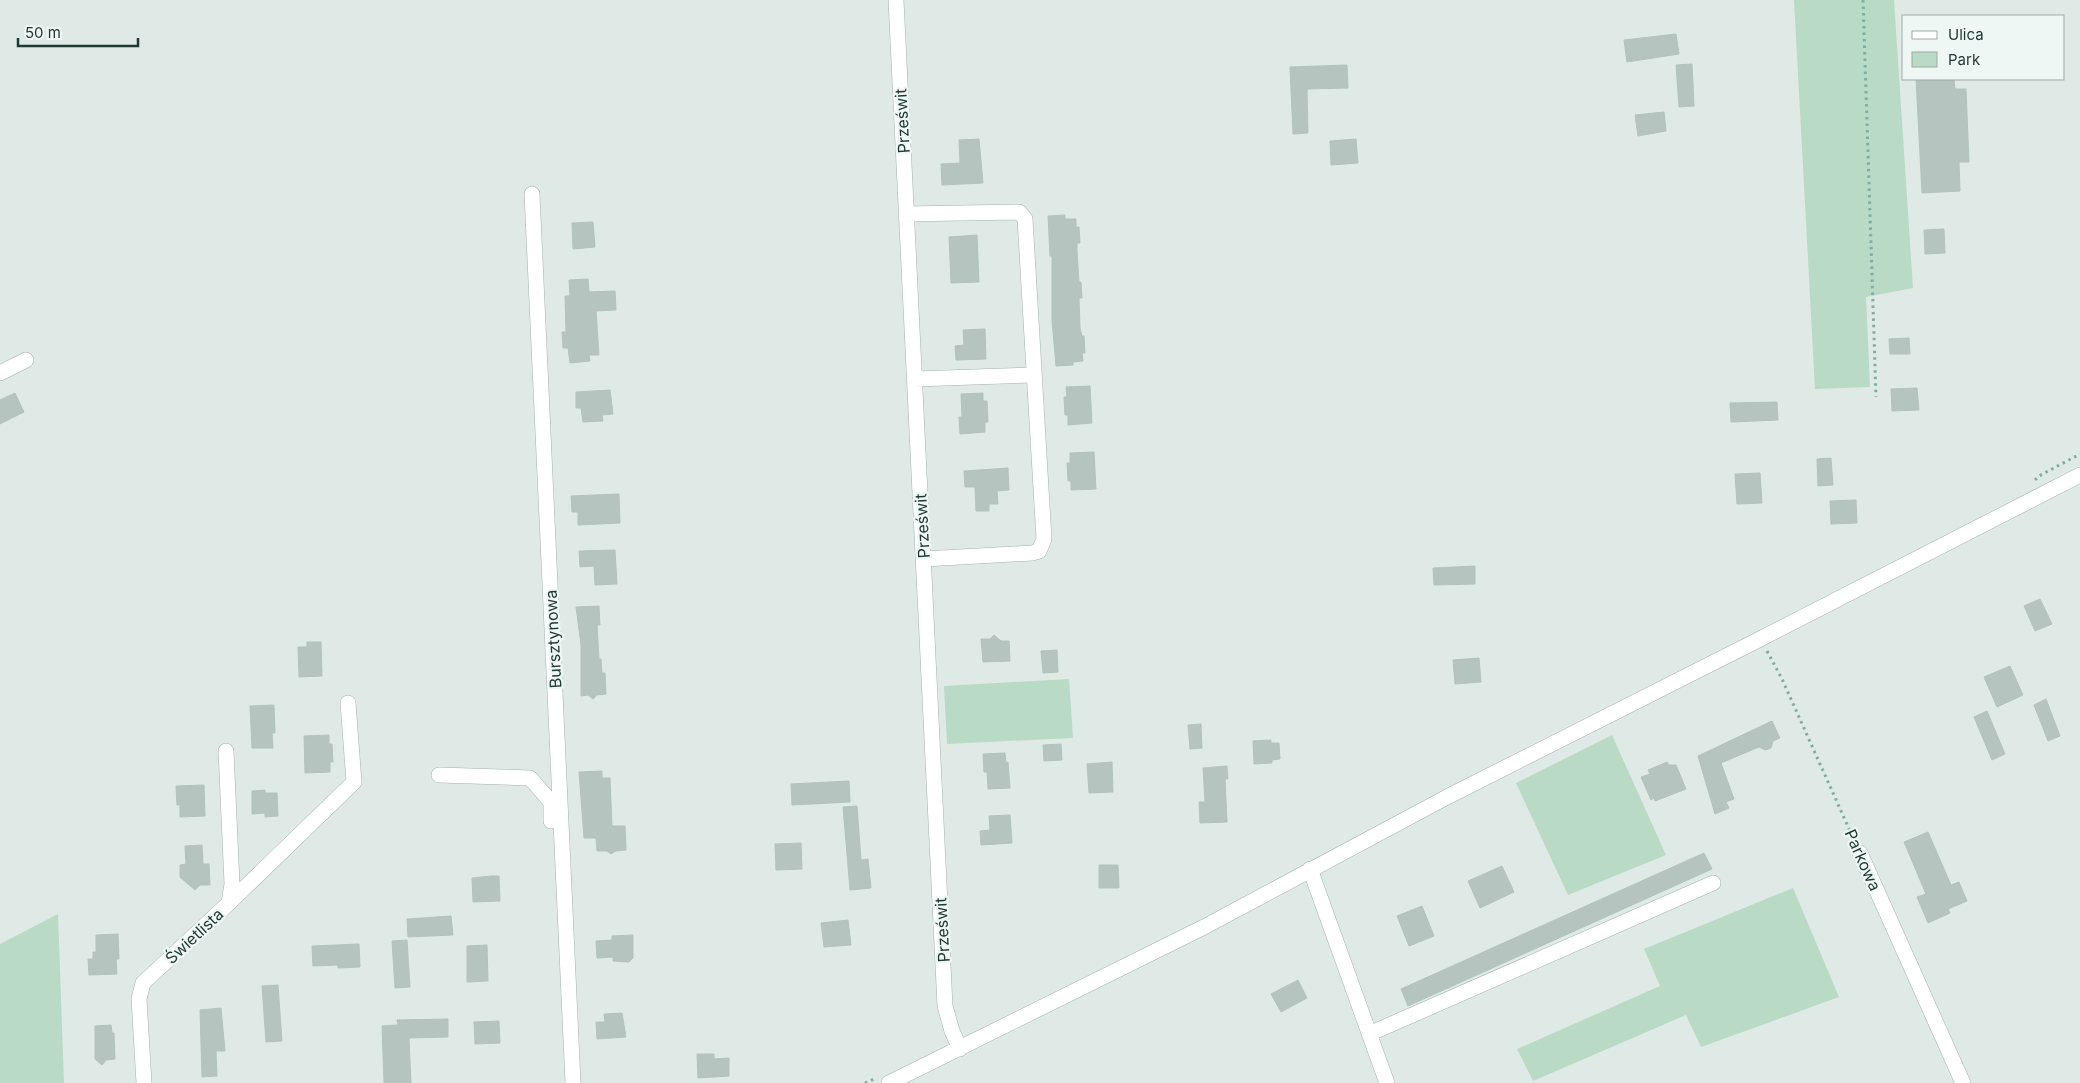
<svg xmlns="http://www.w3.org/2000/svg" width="2080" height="1083" font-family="Inter,sans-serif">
	<rect width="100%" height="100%" fill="#dfeae6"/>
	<path fill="#b9dac5" d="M1794,0H1894L1913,288L1866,297L1870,387L1815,389Z
		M1069,679L1073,738L947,744L944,686Z
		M1612,735L1666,855L1568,895L1516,783Z
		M1793,888L1839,997L1701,1047L1686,1015L1533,1081L1517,1049L1660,986L1644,949Z
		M58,914L64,1083H0V944Z"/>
	<path fill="#b5c4bf" stroke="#b2c3bd" d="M1676,34L1679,54L1627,62L1624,40Z
		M1692,64L1694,106L1679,107L1676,65Z
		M1347,65L1348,88L1307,89L1308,133L1293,134L1290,67Z
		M1916,79H1954L1955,89H1966L1969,162H1959L1960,191L1922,193Z
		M1664,112L1666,131L1638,136L1635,115Z
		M979,139L983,183L942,185L941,164L960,163L959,140Z
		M1356,139L1358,163L1331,165L1330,141Z
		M1065,215V219H1076V227H1079L1080,243H1077V251L1079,282H1081L1082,298H1079L1080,328L1082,336H1084L1085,353H1082L1083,361L1073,362V365L1056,366L1052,320V256H1050L1048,216Z
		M593,222L595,247L573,249L572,223Z
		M1944,229L1945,253L1925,254L1924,230Z
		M977,235L979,282L951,283L949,237Z
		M588,279L589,292L615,291L616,310L596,311L599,355H589L590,361L570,363L568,348H563L562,332H566L565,296H570L569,280Z
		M985,329L986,359L956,360L955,346L964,345L963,330Z
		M1909,338L1910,354H1890L1889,339Z
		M1090,386L1092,423L1068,425V415H1065L1064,397H1067L1066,387Z
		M1917,388L1919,410L1892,411L1891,389Z
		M610,390L613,414L602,415L603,421L583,422L581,408H576V392Z
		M15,393L24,412L0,424V400Z
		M983,393V401H987L988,422H985V432L960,434L959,417H962L961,394Z
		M1777,402L1778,420L1731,422L1730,403Z
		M1094,452L1096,489L1071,490V481H1068L1067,463H1070V453Z
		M1831,458L1833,485L1818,486L1817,459Z
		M1008,468L1009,490L997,491L998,504H989V511H976L975,487H965L964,471Z
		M1760,473L1762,503L1737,504L1735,474Z
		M619,494L620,523L578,525V512H572L571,496Z
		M1856,500L1857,523L1831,524L1830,501Z
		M615,550L617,584L595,585L594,566L580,567L579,551Z
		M1475,566V584L1434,585L1433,568Z
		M2040,599L2052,624L2035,631L2024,606Z
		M599,606L600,625H597L599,659H601L602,673H605L606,694L597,695L593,699L588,695L581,696V645L576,607Z
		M994,635L1001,641H1009L1010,661L983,662L981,639H990Z
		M307,642H321L322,676L299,677L298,647H307Z
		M1057,650L1058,672L1043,673L1041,651Z
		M1479,658L1481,682L1455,684L1453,660Z
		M2010,666L2023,695L1997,707L1984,677Z
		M2046,699L2060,736L2048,741L2034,705Z
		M274,705L275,733H272L273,748H252L250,706Z
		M1987,711L2005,754L1992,760L1974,717Z
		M1772,721L1780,738L1773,741L1771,748L1765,750L1759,747L1721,763L1734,799L1726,802L1729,808L1715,814L1698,756Z
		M1201,724L1202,748L1190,749L1188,725Z
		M329,735V744H332L333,762H330V772L305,773L304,736Z
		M1271,740V743H1279L1280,759L1272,760V763L1254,764L1253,741Z
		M1061,744L1062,760L1044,761L1043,745Z
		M1005,753L1006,763L1008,762L1010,788L988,789L987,772H984L983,754Z
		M1112,762L1113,792L1089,793L1087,764Z
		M1667,762L1669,765H1676L1686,789L1655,801L1654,798L1651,800L1641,777L1650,774L1648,770Z
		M1227,766L1228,779H1225L1227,822L1200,823L1199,802H1205L1203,768Z
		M602,771V778H610L612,826H625L626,850L616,851L611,854L607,851H597L596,838H584L579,772Z
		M849,781L850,802L792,805L791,784Z
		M204,785L205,816L180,817V805H177L176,786Z
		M265,790V793H277L278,816L265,817V813L252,814V791Z
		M857,806L861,860L868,859L871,888L850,890L843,807Z
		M1010,815L1012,843L981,845L980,831L990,830L989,816Z
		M1928,832L1951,885L1959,882L1967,901L1948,909L1950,913L1928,923L1917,897L1926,894L1904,842Z
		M801,843L802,869L776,870L775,844Z
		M202,845L203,864H209L210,885H200L195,890L180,877V865L186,864L185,846Z
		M1704,853L1712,869L1408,1006L1401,989Z
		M1099,865H1118L1119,888H1099Z
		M1502,866L1514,892L1480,908L1468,881Z
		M491,876H499L500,901L473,902L472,878Z
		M1422,906L1434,936L1409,946L1397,916Z
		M451,916L453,935L408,937L407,919Z
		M848,920L851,945L824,947L821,923Z
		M118,934L119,959H116L117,974L89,975L88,959H93V952H96V935Z
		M633,935V958L629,962L613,961V957L597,958L596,941L612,940V936Z
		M407,940L410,987L395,988L392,941Z
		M359,944L360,967L338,968V965L313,966L312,946Z
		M487,945L488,981L467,982V946Z
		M1298,980L1307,998L1281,1012L1271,994Z
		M278,985L282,1041L266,1042L262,986Z
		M221,1008L225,1051H216L217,1076L202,1077L200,1010Z
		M622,1013L626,1037L597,1039L596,1022H605L604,1014Z
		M448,1019V1037L409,1038L411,1083H384L382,1026L398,1025L397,1020Z
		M499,1021L500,1043L475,1044L474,1022Z
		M111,1025L112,1033H114L115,1059L106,1060L102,1065L95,1059V1026Z
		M697,1054H714V1059L729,1058V1076L698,1078Z"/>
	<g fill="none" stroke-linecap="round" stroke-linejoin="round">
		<g stroke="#a2b1ad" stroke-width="16">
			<path id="minor" d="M896,0L945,1006L952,1031L960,1049
				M532,194L573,1083
				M906,214L1019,212L1025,219L1044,539L1039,551L1032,553L924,559
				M0,373L26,360
				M915,379L1034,375
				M439,775L530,778L551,802V821
				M1860,853L1963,1083
				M1310,869L1387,1083
				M229,903L354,782L348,703
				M1369,1034L1713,883
				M144,1083L139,999L143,983L229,903L232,884L226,751
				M889,1083L1204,927L1447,797L1760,639L2080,475"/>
		</g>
		<path stroke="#81aca2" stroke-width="3" stroke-dasharray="2.5 4" stroke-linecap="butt" d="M1863,0L1876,397
			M2035,480L2039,476L2080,454
			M1767,651L1782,679L1854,840
			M865,1083L876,1078"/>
		<use href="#minor" stroke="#fff" stroke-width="15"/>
	</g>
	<g text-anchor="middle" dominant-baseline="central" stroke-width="4.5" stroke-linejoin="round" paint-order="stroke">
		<g font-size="16" fill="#213935" stroke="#eff7f4">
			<text transform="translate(902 121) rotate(-93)">Prześwit</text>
			<text transform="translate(922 526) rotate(-93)">Prześwit</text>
			<text transform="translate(553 639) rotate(-93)">Bursztynowa</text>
			<text transform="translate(1863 860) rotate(66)">Parkowa</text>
			<text transform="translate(942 930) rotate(-93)">Prześwit</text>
			<text transform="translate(194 936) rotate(-43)">Świetlista</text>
		</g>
	</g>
	<rect x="1902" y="15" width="162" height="65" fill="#eff7f4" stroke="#9daba8"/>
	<rect x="1912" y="31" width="25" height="8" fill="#ffffff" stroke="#9daba8"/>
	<text x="1948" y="40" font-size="15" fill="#213935">Ulica</text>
	<rect x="1912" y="52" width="25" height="15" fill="#b9dac5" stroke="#9daba8"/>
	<text x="1948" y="65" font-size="15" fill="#213935">Park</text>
	<path d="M18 38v8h120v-8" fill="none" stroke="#213935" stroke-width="2.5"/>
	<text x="25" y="38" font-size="15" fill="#213935" stroke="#eff7f4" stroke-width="4" paint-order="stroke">50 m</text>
</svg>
